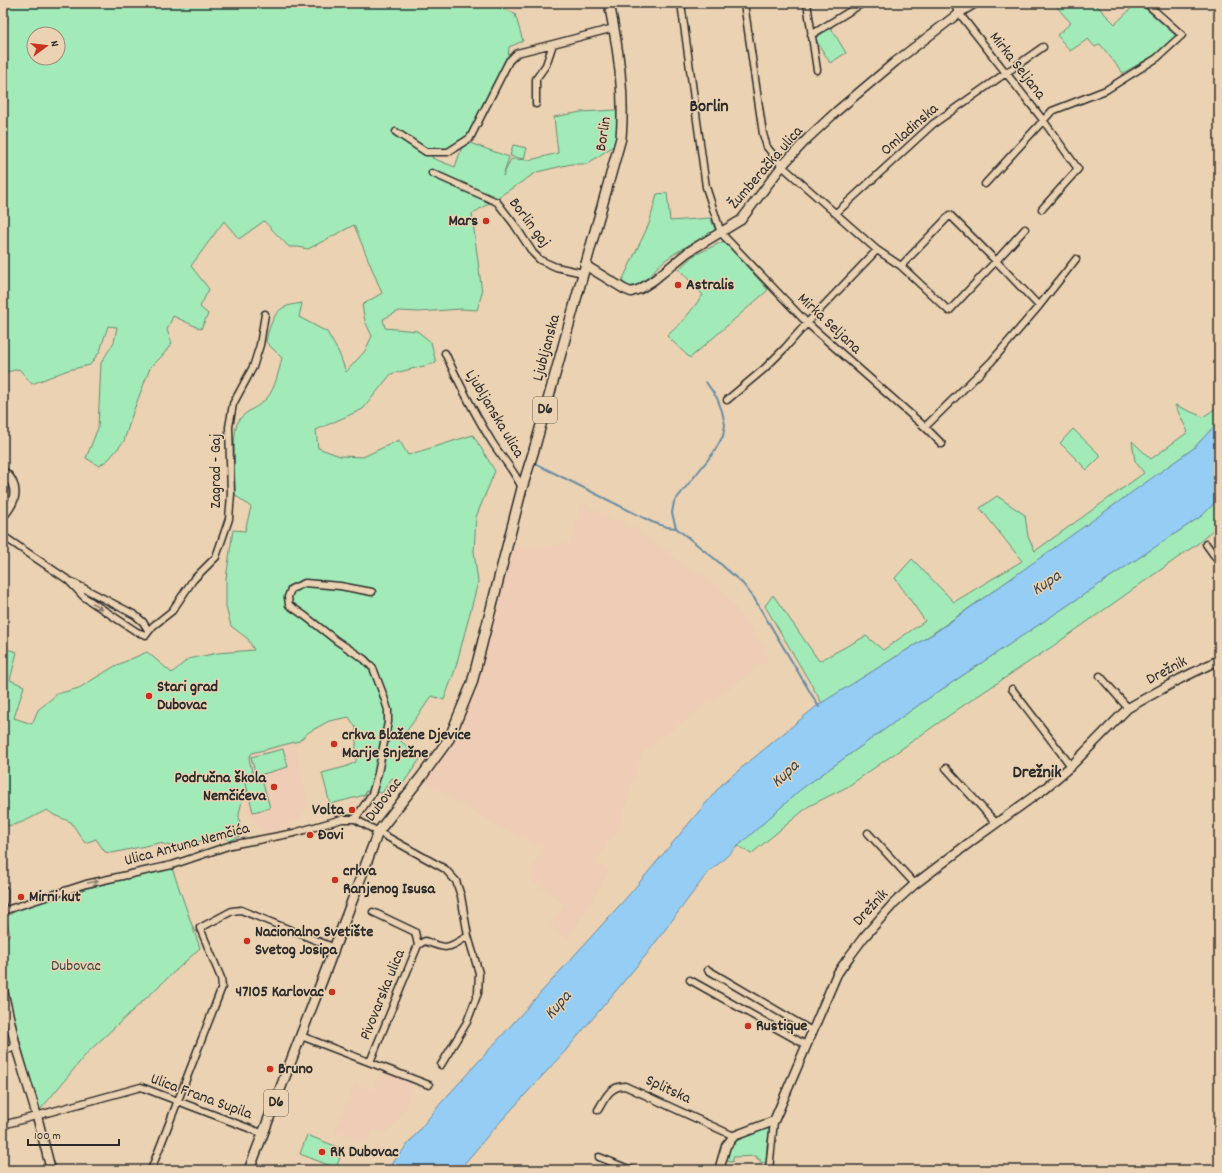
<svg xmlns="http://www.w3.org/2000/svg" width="1222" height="1173" font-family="Dekko,sans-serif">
	<rect width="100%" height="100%" fill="#ead2b2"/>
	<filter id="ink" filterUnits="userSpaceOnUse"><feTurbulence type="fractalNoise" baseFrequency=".025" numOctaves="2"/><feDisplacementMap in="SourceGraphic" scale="8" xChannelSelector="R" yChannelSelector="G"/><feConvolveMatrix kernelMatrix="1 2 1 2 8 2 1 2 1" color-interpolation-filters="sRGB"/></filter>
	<g filter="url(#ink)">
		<path fill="#efccb5" d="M581,503L634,528L700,576L705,577L722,590L767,651V660L642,752L618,828L594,862L609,871L567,939L550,929L566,903L529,879L543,848L493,823L423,781L452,741L508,549L570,544Z
			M295,745L308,807L295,823L280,829L264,832L249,816L239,767L244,752Z
			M382,1070L413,1082L404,1111L388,1132L373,1130L366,1144L335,1131L355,1085L373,1091Z"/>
		<path fill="#a2eab8" stroke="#668a72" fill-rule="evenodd" d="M3,3H496L498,6L515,14L523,41L509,47L508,59L489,91L486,107L468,137L449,150L434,152L432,158L455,167L464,141L509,157L503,176L511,159L530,160L558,153L554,117L581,112L616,110L618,123L615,145L587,164H571L537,172L472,214L482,293L477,310L461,309L419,312L399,311L383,319L385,328L417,331L431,342L436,363L391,374L363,409L316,430L318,448L340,456L363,457L399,440L408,455L473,435L495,471L476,517L474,552L478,582L455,670L444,700L432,696L400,740L420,759L402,785L392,778L382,793L366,791L365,795L330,804L322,773L345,767L356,762V728L349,717L329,721L309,732L299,741L252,753L249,758L253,776L244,779L248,796L242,801L239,814L240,836L230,841L221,834L179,848L159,843L112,853L105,852L96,839L85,843L71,822L54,815L47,810C35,815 17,828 3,825V648L17,652L10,680L24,686L14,718L32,724L38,710L57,694L79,688L115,666L147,652L172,673L188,659L218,653L254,650L248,639L231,626L226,607V579L233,530L245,531L251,507L235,495C235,477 232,439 237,424C242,411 259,408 267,398C275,389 279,370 282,358L266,342C267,336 268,331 271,324C278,307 284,306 302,303L299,317L327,332L339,353L346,372L365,351L372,336L365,321L362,305L382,293L354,225L308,249L298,247H289L264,221L239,239L224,221L191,266L209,289L200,307L208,314L201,329L173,316L167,330L172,343L162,356L150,368L133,412L124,441L109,459L99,466L86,458L98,428L101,363L114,342L117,327L108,326L100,351L90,365L68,370L32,384L19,369L3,373ZM34,34H58V58H34Z
			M1053,3H1094L1115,24L1137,3H1139L1176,36L1158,53L1123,73L1100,44L1095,47L1088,39L1070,51L1057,35L1071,23Z
			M831,28L846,53L830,63L815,38Z
			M513,145L527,148L524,159L510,156Z
			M667,193L670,221L710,218L716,231C698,240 680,249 664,261C650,272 650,282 629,288L621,283L649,224L657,194Z
			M724,241L768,290L690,358L667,336L683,321L703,295L679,269L693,256Z
			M1175,405L1203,417L1219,406V421L1194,448L1049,552L929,636L822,703L765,606L773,595L819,661L866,636L883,650L925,621L895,578L912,559L954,602L1022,561L980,508L997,496L1025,515L1028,537L1035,551L1144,473L1135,461L1132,441L1151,459L1188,432Z
			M1073,429L1101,456L1087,470L1060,443Z
			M1219,498V524L1200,542L1053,646L964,705L847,787L809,806L751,854L738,846L800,790L920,704L1203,515Z
			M283,749L288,767L256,776L251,757Z
			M261,776L270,808L253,812L245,780Z
			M172,868L200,948L88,1052L40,1110L26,1064L9,999L3,972V942L10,934L6,917L19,909L88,888Z
			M766,1128L770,1130L767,1145L766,1163L760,1162V1159H757V1156L733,1157V1162L725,1161V1159H727L729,1153L728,1152C734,1137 752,1133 766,1128Z
			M307,1135L343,1149L336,1168L300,1154Z"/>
		<path fill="#95cdf4" stroke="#6b8ca4" d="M1219,421V498L1203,515L920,704L800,790L706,875L646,955L567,1049L491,1132L459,1170H387L441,1103L628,896L722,784L818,705L936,632L1194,448Z"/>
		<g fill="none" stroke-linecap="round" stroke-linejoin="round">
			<path stroke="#6b8ca4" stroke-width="2" d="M706,382L717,398L722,411L725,425L723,436L714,452L674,502L672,513L676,528L715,559L743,584L754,598L819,707
				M536,464L652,522L667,527L676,528"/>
			<g stroke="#2b2b2b" stroke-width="9">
				<path id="street" d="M681,3L706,187L721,233L807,323L925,427L991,362L1039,306L1076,259
					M744,3L763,134L767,147L782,166L877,250L901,266L949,311L996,261L1039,306
					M807,3L817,70
					M953,3L959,13L1043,120L1078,169L1042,209
					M811,35L863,3
					M536,104V79L546,65L553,44L614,28
					M396,132L426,152H448L470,138L509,61L517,53L553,44
					M432,173L497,202L514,224L533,253L540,260L556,267L583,273
					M985,184L1052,111L1106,90L1157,58L1182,35L1146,3
					M836,213L933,124L1043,47
					M901,266L950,215L996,261L1025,229
					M445,353C459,383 474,413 492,442C502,458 514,470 522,488
					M727,400L764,369L785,348L807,323L877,250
					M925,427L942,444
					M3,536L68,580L135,615L143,622L148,630
					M1206,544L1219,562
					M68,580L84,597L137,632L146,635L153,626L172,611L193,580L216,557L229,519L231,494L229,427L233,404L253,367L260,345L265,314
					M1100,676L1128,708
					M1012,689L1071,766
					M946,768L996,823
					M355,819L372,794L378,773L388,722V710L383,694L373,668L364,659L337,641L305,616L289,605L288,597L291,589L305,583L340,586L372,592
					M868,833L915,884
					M3,911L86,884L172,865L231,845L294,833L342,819H355L445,869L456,881L461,896L468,936L479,973L478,993L467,1022L441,1065
					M373,912L415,932L418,945
					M708,970L812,1031
					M690,980L806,1045
					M301,1036L429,1085
					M3,1051L16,1047
					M370,1062L418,945L425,941C448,950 447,949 468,936
					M598,1110C605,1098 610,1086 625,1086L734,1136
					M3,1125L141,1087L264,1134
					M599,1157L631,1170
					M151,1170L222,987L221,978L200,928L232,911L241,910L335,948
					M769,1170L774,1121"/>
			</g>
			<g stroke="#2b2b2b" stroke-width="11">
				<path id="secondary" d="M585,265L624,289L631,292L640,289L654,280L688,252L741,220L782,166L808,138L837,111L895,62L959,13L975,3
					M3,472C11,476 16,488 14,497C13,504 7,511 3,516
					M3,890V901
					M3,990L16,1047L37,1116L51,1170
					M719,1170L726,1146L734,1136L774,1121L837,974L849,957L864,937L894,903L915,884L973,840L1044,789L1071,766L1128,708L1180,679L1219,660"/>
			</g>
			<g stroke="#2b2b2b" stroke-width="12">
				<path id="primary" d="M249,1170L323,978L378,832L422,776L449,739L472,683L522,488L534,450L621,138C625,93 618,47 609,3"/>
			</g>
			<use href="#street" stroke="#ead2b2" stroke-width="6"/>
			<use href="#secondary" stroke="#ead2b2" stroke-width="8"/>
			<use href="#primary" stroke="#ead2b2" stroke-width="9"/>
		</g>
		<defs><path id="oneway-solid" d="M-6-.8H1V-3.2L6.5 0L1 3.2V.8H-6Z"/></defs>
		<g fill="#8a7e6e">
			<use href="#oneway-solid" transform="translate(97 606) rotate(34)"/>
			<use href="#oneway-solid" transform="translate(93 882) rotate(-12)"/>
		</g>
	</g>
	<g fill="#c8321e" stroke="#ead2b2" stroke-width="1.5">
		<circle cx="486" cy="221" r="4"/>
		<circle cx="678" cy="285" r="4"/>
		<circle cx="149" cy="696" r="4"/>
		<circle cx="334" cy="744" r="4"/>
		<circle cx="274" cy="787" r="4"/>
		<circle cx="352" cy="810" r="4"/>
		<circle cx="310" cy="835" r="4"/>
		<circle cx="335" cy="880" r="4"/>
		<circle cx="21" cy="897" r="4"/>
		<circle cx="247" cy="941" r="4"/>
		<circle cx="332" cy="992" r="4"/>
		<circle cx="748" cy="1026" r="4"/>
		<circle cx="270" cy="1069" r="4"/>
		<circle cx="322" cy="1152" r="4"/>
	</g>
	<g text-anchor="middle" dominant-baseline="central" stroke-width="3" stroke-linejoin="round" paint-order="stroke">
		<g fill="#ead2b2" stroke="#645d54" stroke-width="1">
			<rect x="533" y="397" width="24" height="26" rx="3"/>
			<rect x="264" y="1090" width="24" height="26" rx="3"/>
		</g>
		<g font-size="15" font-weight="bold" fill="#2b2b2b">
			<text x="545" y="410">D6</text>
			<text x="276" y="1103">D6</text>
		</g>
		<g font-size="16" fill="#2b2b2b" stroke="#ead2b2">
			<text transform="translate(1017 66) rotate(52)">Mirka Seljana</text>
			<text transform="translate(910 130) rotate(-41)">Omladinska</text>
			<text transform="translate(604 134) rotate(-81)">Borlin</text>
			<text transform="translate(766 168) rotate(-49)">Žumberačka ulica</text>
			<text transform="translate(529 223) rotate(53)">Borlin gaj</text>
			<text transform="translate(829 324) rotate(43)">Mirka Seljana</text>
			<text transform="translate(547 348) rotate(-75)">Ljubljanska</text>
			<text transform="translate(494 414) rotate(59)">Ljubljanska ulica</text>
			<text transform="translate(216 471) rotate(-90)">Zagrad - Gaj</text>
			<text transform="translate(1167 671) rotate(-28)">Drežnik</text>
			<text transform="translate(384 800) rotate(-53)">Dubovac</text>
			<text transform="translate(187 845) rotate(-15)">Ulica Antuna Nemčića</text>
			<text transform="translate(871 908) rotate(-47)">Drežnik</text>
			<text transform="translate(383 995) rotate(-68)">Pivovarska ulica</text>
			<text transform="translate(668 1090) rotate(25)">Splitska</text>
			<text transform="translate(201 1097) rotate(20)">Ulica Frana Supila</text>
		</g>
		<g font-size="16" font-weight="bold" fill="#2b2b2b" stroke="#ead2b2" text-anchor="start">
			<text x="478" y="221" text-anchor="end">Mars</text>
			<text x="686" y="285">Astralis</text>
			<text x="157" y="687">Stari grad<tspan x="157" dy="18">Dubovac</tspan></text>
			<text x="342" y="735">crkva Blažene Djevice<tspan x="342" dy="18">Marije Snježne</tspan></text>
			<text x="266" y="778" text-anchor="end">Područna škola<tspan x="266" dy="18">Nemčićeva</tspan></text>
			<text x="344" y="810" text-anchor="end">Volta</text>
			<text x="318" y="835">Đovi</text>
			<text x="343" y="871">crkva<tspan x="343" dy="18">Ranjenog Isusa</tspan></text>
			<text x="29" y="897">Mirni kut</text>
			<text x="255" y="932">Nacionalno Svetište<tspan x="255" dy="18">Svetog Josipa</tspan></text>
			<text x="324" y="992" text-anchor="end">47105 Karlovac</text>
			<text x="756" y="1026">Rustique</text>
			<text x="278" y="1069">Bruno</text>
			<text x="330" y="1152">RK Dubovac</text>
		</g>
		<g font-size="16" fill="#3d4840" stroke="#ead2b2">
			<text x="76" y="966">Dubovac</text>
		</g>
		<g font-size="17" font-style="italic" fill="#3b4349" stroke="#ead2b2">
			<text transform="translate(1047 584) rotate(-34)">Kupa</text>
			<text transform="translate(786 775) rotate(-43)">Kupa</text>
			<text transform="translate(559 1006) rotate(-49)">Kupa</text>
		</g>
		<g font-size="18" font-weight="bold" fill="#2b2b2b" stroke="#ead2b2">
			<text x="709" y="107">Borlin</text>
			<text x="1037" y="773">Drežnik</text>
		</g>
	</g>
	<rect width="1222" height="1173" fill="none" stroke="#ead2b2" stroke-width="16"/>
	<rect x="8" y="8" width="1206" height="1157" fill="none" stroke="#2b2b2b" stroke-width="1.5" filter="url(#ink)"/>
	<g transform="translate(46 46) rotate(75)"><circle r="19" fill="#ead2b2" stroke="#9e8f7c"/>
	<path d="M0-3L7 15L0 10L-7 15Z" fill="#c8321e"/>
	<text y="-6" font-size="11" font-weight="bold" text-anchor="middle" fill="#2b2b2b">N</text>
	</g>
	<path d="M28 1139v6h91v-6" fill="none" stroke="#2b2b2b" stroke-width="2"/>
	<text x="34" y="1139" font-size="12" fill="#2b2b2b" stroke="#ead2b2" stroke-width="3" paint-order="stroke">100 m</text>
</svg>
